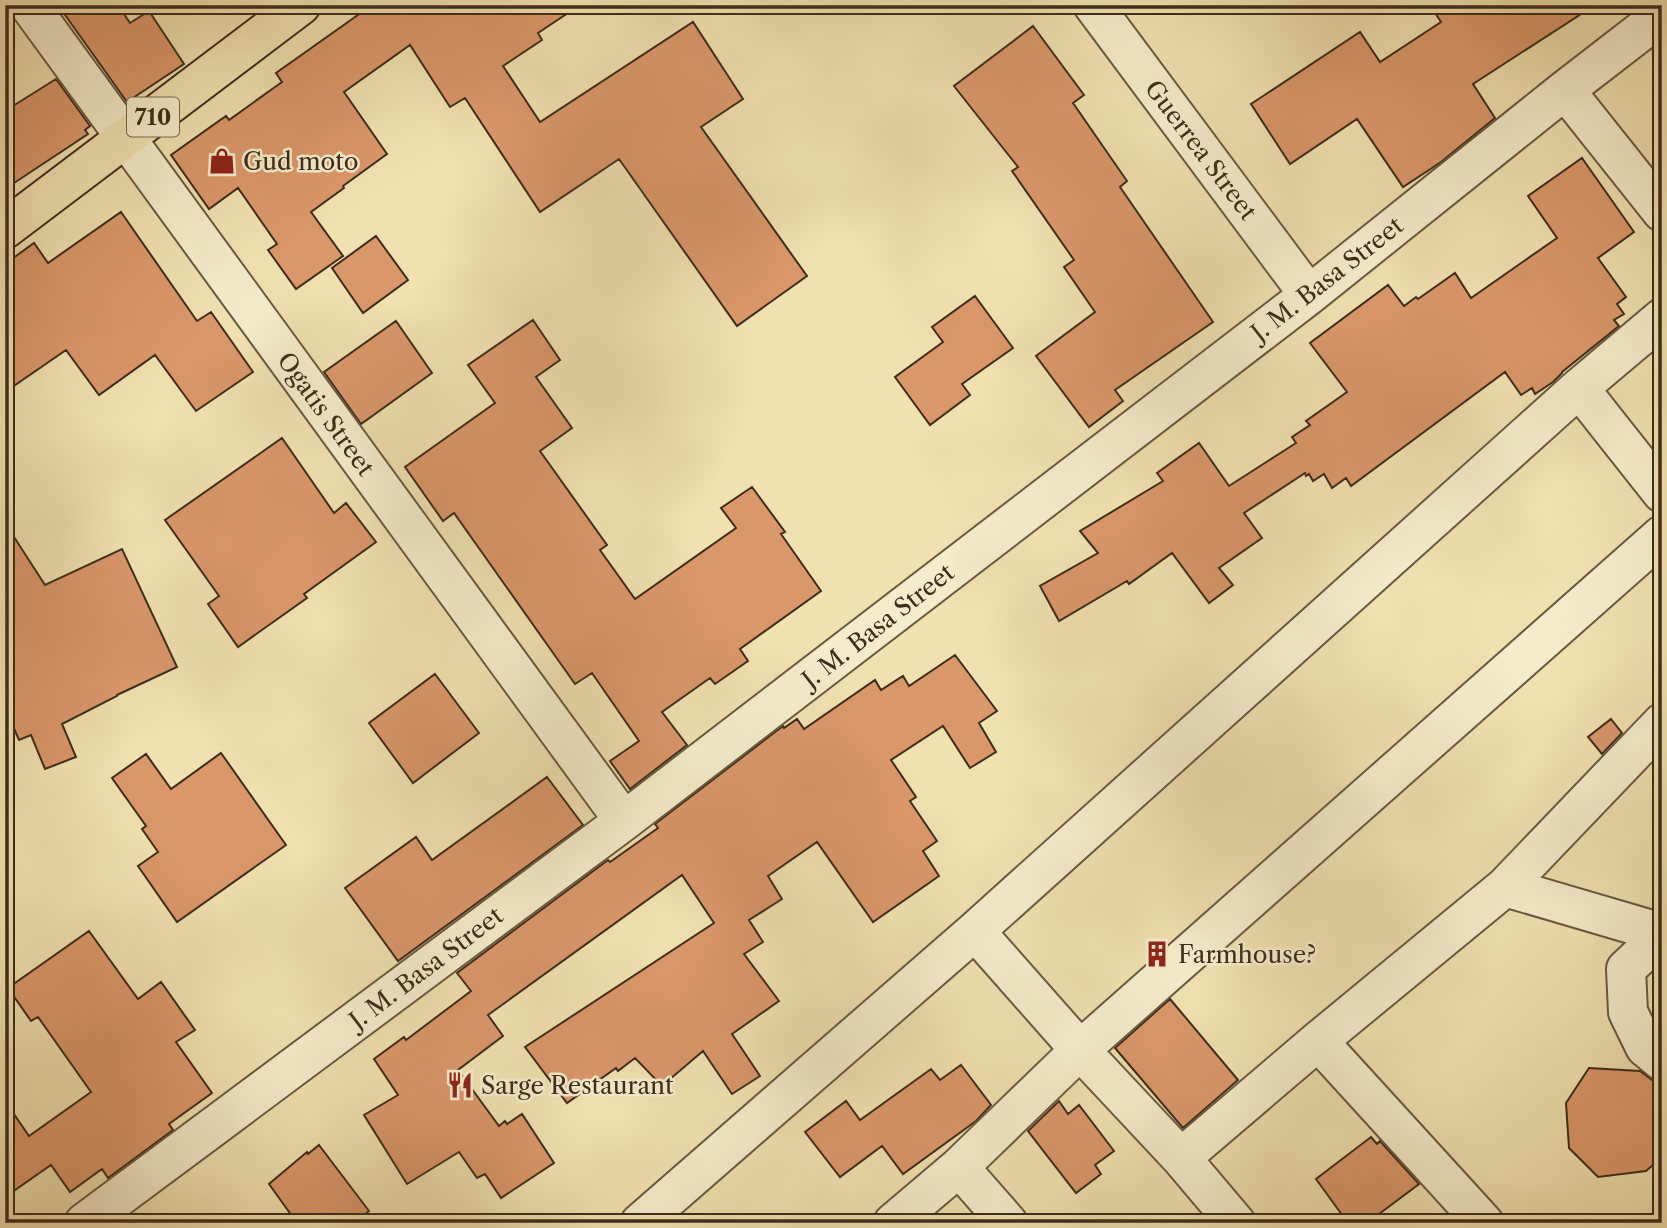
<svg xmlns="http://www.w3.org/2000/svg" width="1667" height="1228" font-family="'Libre Caslon Text',serif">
	<rect width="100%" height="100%" fill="#f0e1b0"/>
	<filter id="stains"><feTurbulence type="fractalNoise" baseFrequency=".00286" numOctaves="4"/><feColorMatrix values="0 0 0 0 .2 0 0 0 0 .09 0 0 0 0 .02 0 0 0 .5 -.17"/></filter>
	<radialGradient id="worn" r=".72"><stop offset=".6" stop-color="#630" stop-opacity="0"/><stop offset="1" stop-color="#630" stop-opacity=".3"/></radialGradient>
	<path fill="#da976a" stroke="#3e2d1c" stroke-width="2" d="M58,5H118L130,23L149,11L184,64L127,102Z
		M372,5H580L538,33L542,40L503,66L540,122L693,22L743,99L701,127L807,276L737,326L619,159L540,212L465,98L450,107L410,45L344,92L387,154L343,186L344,188L311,212L343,256L296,289L268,250L277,244L238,188L209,209L171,155L226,116L229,120L282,82L276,73Z
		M1430,5H1595L1473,84L1495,118L1441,162L1403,187L1357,119L1290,164L1251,104L1360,32L1380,62L1441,22Z
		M1033,26L1084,95L1073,103L1127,181L1120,187L1213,322L1115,390L1123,401L1089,427L1036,356L1095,312L1064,267L1074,260L1012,171L1018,167L954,86Z
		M56,79L90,126L85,130L88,134L5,189V111Z
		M1582,158L1634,232L1598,258L1626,297L1617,304L1624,314L1614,320L1619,326L1562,372V373L1553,382L1535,394L1532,388L1521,395L1505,372L1351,486L1346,478L1332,488L1324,474L1313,481L1309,474L1306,476L1305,473L1244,513L1262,538L1219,568L1233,585L1209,603L1172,553L1129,584L1127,581L1059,621L1040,586L1098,553L1080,531L1163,481L1157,473L1199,443L1229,486L1296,443L1292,437L1310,425L1306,421L1347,392L1310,343L1388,285L1404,306L1416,297L1418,299L1455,273L1471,298L1557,238L1528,196Z
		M121,212L197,321L211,312L253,372L196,411L155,355L99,395L66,350L5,392V264L34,243L48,263Z
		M376,236L408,280L363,313L332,268Z
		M975,296L1013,348L962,384L970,395L930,425L895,377L943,342L932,327Z
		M533,320L560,360L536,377L572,428L540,451L607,545L600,550L635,599L736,528L721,508L752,487L785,532L781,534L821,591L740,649L748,661L715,684L710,678L662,712L687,745L630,789L610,761L639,741L592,673L575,684L454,513L443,521L405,467L495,403L468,365Z
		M396,321L432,373L361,424L324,372Z
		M282,438L334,513L346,503L376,542L304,594L307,598L238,647L208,604L219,596L165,520Z
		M5,523L45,585L122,549L177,667L117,695V696L62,724L76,757L45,769L31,735L19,740L5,708Z
		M955,655L997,711L979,723L996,752L970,768L943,726L891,760L916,797L910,801L937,841L923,851L939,876L873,922L817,842L768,876L782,899L749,920L763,942L744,954L779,1001L732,1034L760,1076L732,1094L703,1051L662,1086L635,1058L618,1071L616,1068L567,1103L525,1047L714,923L682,875L488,1015L503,1036L458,1070L499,1126L505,1121L507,1124L522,1114L554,1163L501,1198L485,1174L477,1178L459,1152L407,1184L364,1115L398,1095L374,1059L404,1037L406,1040L471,991L457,973L608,860L610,862L658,828L655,824L783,726L784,728L797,719L804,729L875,680L881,690L903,676L909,686Z
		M435,674L479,733L413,783L369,723Z
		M1611,719L1622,733L1602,754L1588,737Z
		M221,753L286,845L177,922L138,866L158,852L142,829L146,826L112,778L146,754L171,789Z
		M547,777L583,825L398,961L345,888L416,837L432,860Z
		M89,931L138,999L161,982L195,1030L176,1042L212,1093L169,1124L173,1130L108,1178L102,1169L70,1192L51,1165L5,1197V1101L29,1136L91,1092L38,1017L31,1021L8,988Z
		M1170,999L1238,1080L1183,1128L1115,1048Z
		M961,1065L991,1105L976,1121L903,1174L882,1146L840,1177L805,1132L846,1101L860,1120L931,1069L940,1080Z
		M1589,1068L1640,1071L1652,1080L1662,1093V1157L1646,1171L1598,1177L1569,1148L1566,1103Z
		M1059,1101L1068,1114L1079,1105L1114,1151L1095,1165L1101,1174L1076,1193L1028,1131Z
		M1371,1137L1377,1144L1380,1141L1419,1184L1367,1223H1348L1316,1179Z
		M319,1145L369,1211L353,1223H297L269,1184L307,1152L308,1154Z"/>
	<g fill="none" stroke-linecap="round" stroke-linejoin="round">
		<g stroke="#6a5a41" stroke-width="42">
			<path id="minor" d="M29,5L624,821
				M1093,5L1309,295
				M1565,90L1662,212
				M1579,388L1662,493
				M1505,887L1662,933
				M975,931L1080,1050L1181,1158L1236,1223
				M1662,935L1626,969L1628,1012L1645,1047L1662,1061
				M1318,1041L1484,1223
				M1181,1158L1318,1041L1505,887L1662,723
				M959,1167L1008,1223
				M84,1223L624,821L1309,295L1565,90L1662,15
				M640,1223L975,931L1579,388L1662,318
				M893,1223L959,1167L1080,1050L1662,535"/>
		</g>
		<g stroke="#3e2d1c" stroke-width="42">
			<path id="major" d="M5,229L301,5"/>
		</g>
		<use href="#minor" stroke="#f5eccc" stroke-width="38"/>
		<use href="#major" stroke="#f0e1b0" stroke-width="38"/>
	</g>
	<defs>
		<g id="shop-bare" transform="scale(2.1)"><path d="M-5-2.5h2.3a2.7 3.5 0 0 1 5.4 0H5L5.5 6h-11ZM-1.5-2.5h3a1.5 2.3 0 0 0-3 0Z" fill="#8f2418" stroke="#f5eccc" stroke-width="2.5" paint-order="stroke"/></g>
		<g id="building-bare" transform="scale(2.1)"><path d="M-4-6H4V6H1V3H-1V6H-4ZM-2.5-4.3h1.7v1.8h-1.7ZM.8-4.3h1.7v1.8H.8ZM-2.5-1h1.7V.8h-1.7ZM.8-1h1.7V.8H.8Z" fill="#8f2418" stroke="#f5eccc" stroke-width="2.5" paint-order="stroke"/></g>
		<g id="restaurant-bare" transform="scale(2.1)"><path d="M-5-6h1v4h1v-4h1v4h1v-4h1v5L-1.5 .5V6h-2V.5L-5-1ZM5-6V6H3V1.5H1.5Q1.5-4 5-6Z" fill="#8f2418" stroke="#f5eccc" stroke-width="2.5" paint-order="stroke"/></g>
	</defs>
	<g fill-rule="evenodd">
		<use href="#shop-bare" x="222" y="161"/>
		<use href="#building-bare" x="1157" y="954"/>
		<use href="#restaurant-bare" x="460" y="1085"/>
	</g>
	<g text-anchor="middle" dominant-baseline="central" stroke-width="5" stroke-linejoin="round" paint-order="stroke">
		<rect fill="#f5eccc" stroke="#756651" stroke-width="2" x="127" y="97.5" width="52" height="39" rx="5"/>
		<g font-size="23" font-weight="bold" fill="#3e2d1c">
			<text x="153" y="117">710</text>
		</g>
		<g font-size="24" fill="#3e2d1c" stroke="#f5eccc">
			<text transform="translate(1201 150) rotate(53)">Guerrea Street</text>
			<text transform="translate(1327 279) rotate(-38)">J. M. Basa Street</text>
			<text transform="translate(326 414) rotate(54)">Ogatis Street</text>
			<text transform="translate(878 626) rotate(-38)">J. M. Basa Street</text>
			<text transform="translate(426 968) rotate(-37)">J. M. Basa Street</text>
		</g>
		<g font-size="24" fill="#3e2d1c" stroke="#f5eccc" text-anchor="start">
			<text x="243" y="161">Gud moto</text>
			<text x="1178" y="954">Farmhouse?</text>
			<text x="481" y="1085">Sarge Restaurant</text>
		</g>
	</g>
	<rect width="1667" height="1228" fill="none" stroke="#f0e1b0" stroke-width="28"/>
	<rect x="7" y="7" width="1653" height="1214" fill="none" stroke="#3e2d1c" stroke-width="3.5"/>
	<rect x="14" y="14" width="1639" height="1200" fill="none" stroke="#3e2d1c" stroke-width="2"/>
	<rect width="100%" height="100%" filter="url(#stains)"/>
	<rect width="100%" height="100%" fill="url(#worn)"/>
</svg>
